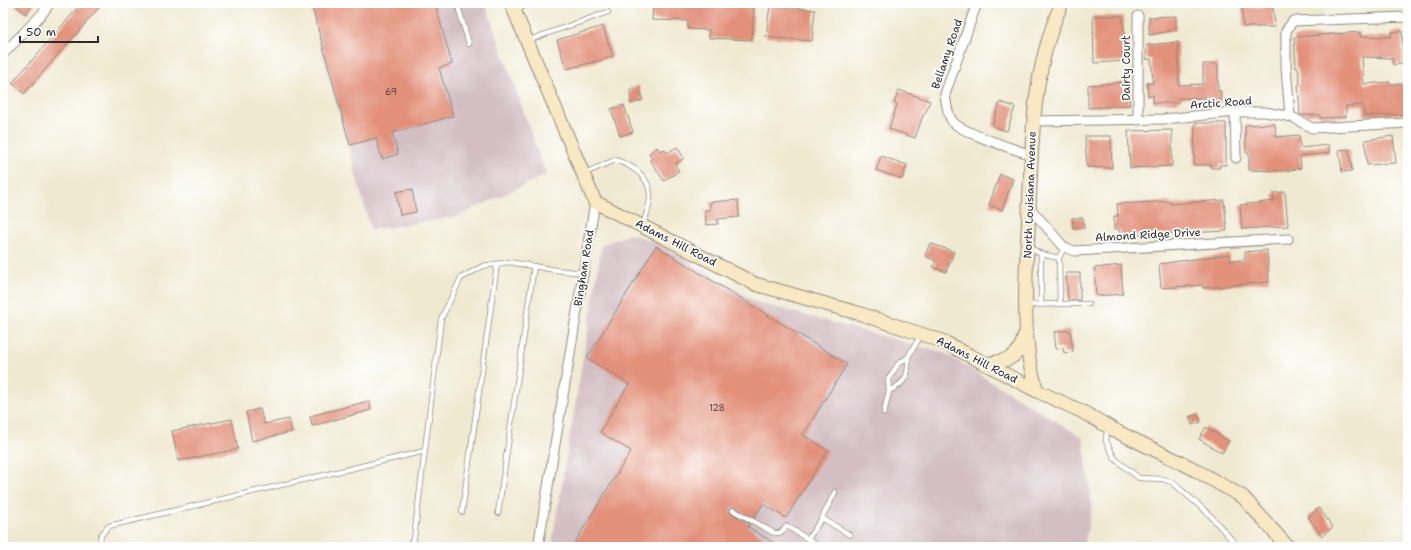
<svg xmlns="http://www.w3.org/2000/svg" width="1411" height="550" font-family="'Shantell Sans',sans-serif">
	<rect width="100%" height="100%" fill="#fff"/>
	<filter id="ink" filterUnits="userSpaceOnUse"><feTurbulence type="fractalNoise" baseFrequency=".025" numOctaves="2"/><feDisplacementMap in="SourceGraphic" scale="8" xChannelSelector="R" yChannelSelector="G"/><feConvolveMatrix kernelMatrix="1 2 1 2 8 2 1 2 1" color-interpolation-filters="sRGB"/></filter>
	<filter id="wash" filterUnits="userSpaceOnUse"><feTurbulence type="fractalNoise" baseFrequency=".012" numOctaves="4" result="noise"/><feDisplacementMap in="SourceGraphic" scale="16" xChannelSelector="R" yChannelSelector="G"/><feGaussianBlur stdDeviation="0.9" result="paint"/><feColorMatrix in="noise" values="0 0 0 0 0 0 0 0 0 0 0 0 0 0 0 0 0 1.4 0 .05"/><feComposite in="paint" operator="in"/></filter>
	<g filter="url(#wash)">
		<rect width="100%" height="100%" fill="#f0e9d1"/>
		<path fill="#d2bec3" d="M309,3H485L546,175L456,217L371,230Z
			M630,234L661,244L756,302L944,353L1083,438L1092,506L1084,547H553V536L602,245Z"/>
		<g id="blocks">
			<path fill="#e29079" d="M13,3H35L26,14Z
				M82,3H103L24,94L12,83Z
				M311,3H435L452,64L439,68L453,116L392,133L398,154L382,159L376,138L350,145Z
				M653,3H754L752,40L709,38V30L688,29V21L652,20Z
				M770,5L815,10L812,41L766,37Z
				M1273,6L1275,27H1243L1242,8Z
				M1093,16H1123L1126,61L1094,63Z
				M1176,16V30L1149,35V17Z
				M603,26L613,57L566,69L557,40Z
				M1402,31L1403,64L1393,65L1392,58L1362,57L1364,84L1390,82V84H1408V114L1364,116L1363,105L1346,106V117L1320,118V115H1300L1298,85L1300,84L1298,68H1296L1294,37L1360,32V36L1391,37V32Z
				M1178,42L1179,85L1203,84V64H1218V91H1221V103H1209V98H1179L1178,103H1153V95L1148,96L1147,83H1153L1151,59H1146L1147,45Z
				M1128,82L1130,105L1088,108V85Z
				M639,86L643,100L631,104L630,89Z
				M899,90L930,101L925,114L924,113L915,138L889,129L897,104L894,103Z
				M1000,102L1015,107L1007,131L992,126Z
				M624,105L633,132L620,136L611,109Z
				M1195,123H1226V165H1219L1220,168H1212L1211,165H1194Z
				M1275,124L1276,137L1299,135L1300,148L1329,145V153L1300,156L1301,168L1286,171L1249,170V153H1246L1245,125Z
				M1172,130V166L1130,168L1128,131Z
				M1085,136H1111L1112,168L1087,167Z
				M1393,136L1396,163L1367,165L1365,140Z
				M657,147L660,151L664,149L667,153L677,147L684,158L675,164L679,171L664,181L650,160L652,158L649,153Z
				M1349,149L1352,171L1342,172L1339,150Z
				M881,156L907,165L902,179L876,170Z
				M1000,174L1013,179L1002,210L989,205Z
				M412,189L416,212L400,215L396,192Z
				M1285,192L1288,226L1242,229L1240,205L1274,201L1273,193Z
				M738,200L739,217L718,219V224L706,225L705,210H710V202Z
				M1224,200L1227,231L1120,236L1119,229H1114V216H1118L1117,204L1170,201V204Z
				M1072,218H1083L1084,228H1073Z
				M930,243L954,252L946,272L933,267L936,261L925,256Z
				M656,246L847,364L803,435L828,450L786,518L763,504L754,518L734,507L730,509L731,513L750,524L748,527L780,547H572L631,451L600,432L629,384L587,358Z
				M1267,250L1269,282L1203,288L1202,285L1161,288L1159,264L1230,254V261L1245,260V252Z
				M1121,265L1123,294L1096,296L1094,268Z
				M1066,273H1080V300H1068Z
				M1070,330L1073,352L1064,353L1063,348L1056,349L1054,332Z
				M369,401L371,410L312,426L310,416Z
				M260,409L264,424L289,419L292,432L252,441L246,412Z
				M1198,414L1201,422L1192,425L1189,417Z
				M232,419L238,449L178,461L172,431Z
				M1206,427L1229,441L1222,453L1199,439Z
				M1319,508L1333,527L1322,536L1308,517Z"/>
		</g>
	</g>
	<g filter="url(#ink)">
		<use href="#blocks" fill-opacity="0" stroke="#8e8a7e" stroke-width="1"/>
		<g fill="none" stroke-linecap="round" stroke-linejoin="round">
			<g stroke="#8e8a7e" stroke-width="6">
				<path id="lane" d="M457,3L469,44
					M529,40L608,12
					M585,173L615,160C632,165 649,176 650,195C651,204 645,217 643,226
					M1028,247L1041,254L1059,258L1064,247
					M1041,254V304
					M1060,304H1089
					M1028,305L1060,304L1059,258
					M908,357C909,375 906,383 889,391L888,380L898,364L908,357L921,335
					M884,413L889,391
					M1107,428L1106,441L1115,459L1139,478L1163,479L1172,482L1209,514L1238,547
					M835,492L822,518L850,535
					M733,510L774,533H780L787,526L820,547
					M462,512L497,264
					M498,513L534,266
					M808,539L822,518
					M99,547L101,535L109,526L425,451
					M406,547L414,539L441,319L461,278L483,266L509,262L556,270L583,273"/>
			</g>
			<g stroke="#8e8a7e" stroke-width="11">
				<path id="street" d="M977,3L945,94C946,103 947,113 952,121C961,133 1015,149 1031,155
					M514,9L525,3
					M1138,16V120
					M3,54L42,14L50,3
					M1235,112L1236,158
					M1290,116L1286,67V31L1293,21L1408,17
					M1033,121L1164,119L1235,112H1265L1292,117L1312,128L1408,123
					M1029,207L1064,247L1074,251L1288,239
					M538,547L595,202"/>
			</g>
			<g stroke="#8e8a7e" stroke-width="15">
				<path id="secondary" d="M511,3L595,202L755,284L861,314L942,341L1037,391L1081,411L1118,432L1190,467L1243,497L1288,547
					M985,364C1006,361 1020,359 1024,336
					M1037,391C1033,377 1029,364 1028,350C1023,304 1027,256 1029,210C1032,139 1032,69 1062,3"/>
			</g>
			<use href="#lane" stroke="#fff" stroke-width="4.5"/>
			<use href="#street" stroke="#fff" stroke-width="9"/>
			<use href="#secondary" stroke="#f8e8c3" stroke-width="13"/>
		</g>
	</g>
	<g text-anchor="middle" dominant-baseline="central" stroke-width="3.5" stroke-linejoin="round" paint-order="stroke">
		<g font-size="9" fill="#59443e">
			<text x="391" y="92">69</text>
			<text x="717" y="408">128</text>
		</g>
		<g font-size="11" fill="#2b2b2b" stroke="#fff">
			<text transform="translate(947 54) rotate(-71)">Bellamy Road</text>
			<text transform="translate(1126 68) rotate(-90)">Dairty Court</text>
			<text transform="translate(1221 103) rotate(-4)">Arctic Road</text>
			<text transform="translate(1030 195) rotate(-88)">North Louisiana Avenue</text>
			<text transform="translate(1148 235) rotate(-3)">Almond Ridge Drive</text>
			<text transform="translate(676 243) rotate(27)">Adams Hill Road</text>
			<text transform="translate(584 268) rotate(-81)">Bingham Road</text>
			<text transform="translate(977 360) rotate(27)">Adams Hill Road</text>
		</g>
	</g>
	<rect width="1411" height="550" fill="none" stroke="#fff" stroke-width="16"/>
	<path d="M20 36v6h78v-6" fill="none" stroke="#2b2b2b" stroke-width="2"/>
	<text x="26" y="36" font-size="12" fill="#2b2b2b" stroke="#ffffff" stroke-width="3" paint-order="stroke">50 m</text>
</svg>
